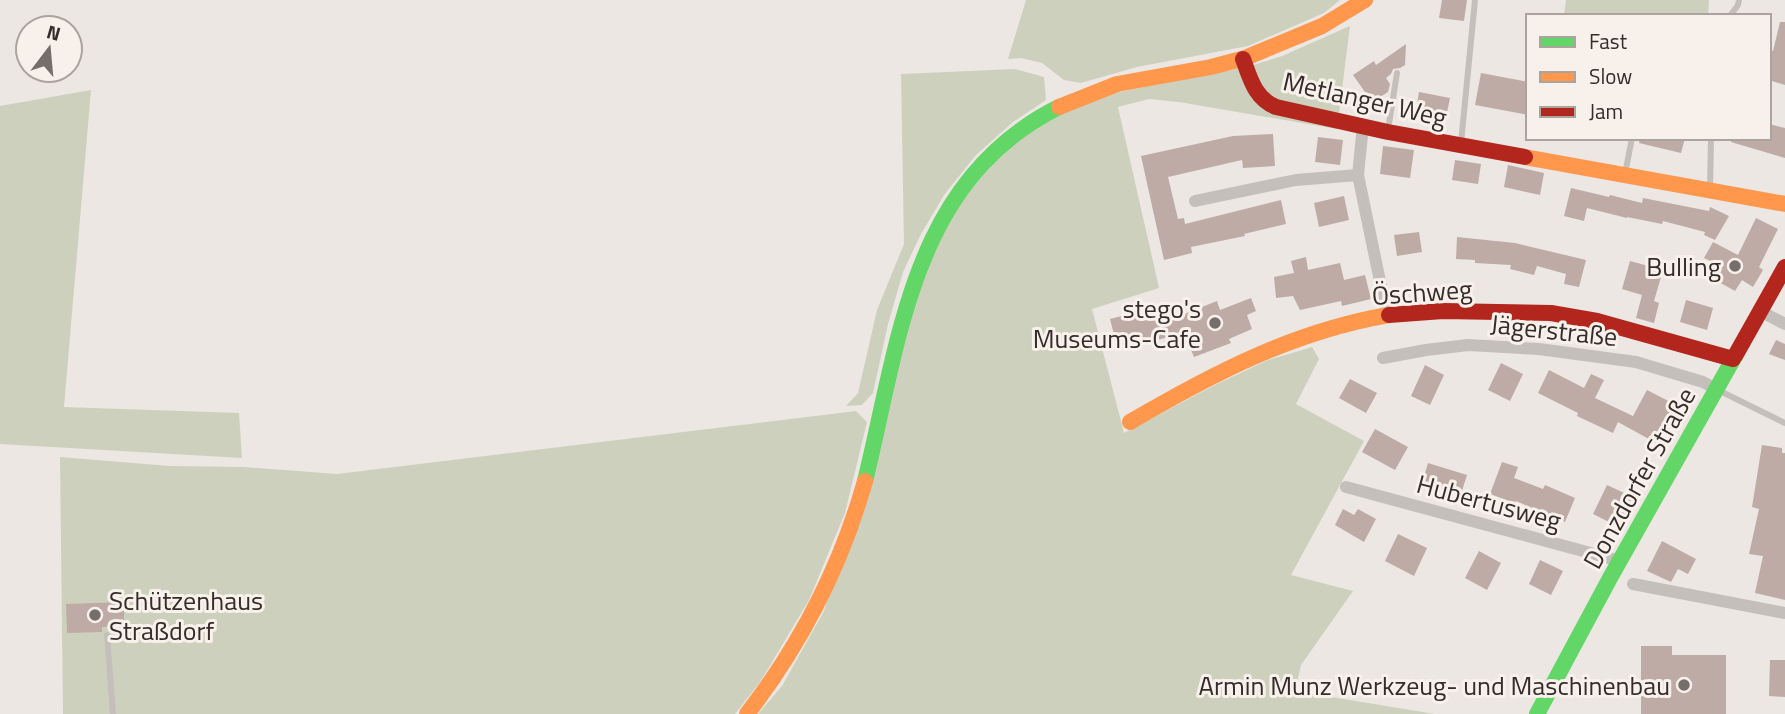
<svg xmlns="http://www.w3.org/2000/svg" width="1785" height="714" font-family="'Titillium Web',sans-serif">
	<rect width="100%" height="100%" fill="#ece7e3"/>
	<path fill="#ced0be" d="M1026,0H1340L1324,13L1248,46L1137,67L1081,83L1064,80L1042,63L1021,58L1008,59Z
		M1566,0H1709L1708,16H1564Z
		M1350,26L1337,129L1179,102L1149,99L1118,107L1159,288L1092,309L1124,433L1217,384L1268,360L1312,347L1319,359L1296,404L1364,441L1291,575L1353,591L1301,665L1295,691L1435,714H758L782,686L824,611L919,284L956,207L983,172L1006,149L1033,129L1067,112L1114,93L1250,66L1282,56Z
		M1015,69L1044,77L1046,100L1013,122L976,155L944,195L921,234L903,272L888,324L873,393L862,405L846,406L858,393L877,310L904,244L901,74Z
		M91,90L64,407L239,413L242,458L0,444V106Z
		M856,411L867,422L845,513L809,600L760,682L735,714H63L60,457L170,466L244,467L337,474Z"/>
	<path fill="#beaba6" d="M1442,0H1467L1464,21L1439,18Z
		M1780,22H1785V85L1769,80V49L1773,51Z
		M1406,44L1405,65L1400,68L1393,69L1391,74L1386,78L1390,84L1388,92L1372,102L1353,75L1374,61L1376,65Z
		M1481,73L1528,82V115L1475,105Z
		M1419,92L1450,98L1445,122L1415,117Z
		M1769,124L1785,128V158L1731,142L1732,138H1769Z
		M1273,134L1275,166L1243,168L1242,160L1168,177L1178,219L1184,218L1185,224L1281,200L1286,224L1244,234L1245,236L1191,247L1192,253L1164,260L1141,156L1233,136Z
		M1318,137L1343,140L1340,165L1315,162Z
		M1640,138H1685L1681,153L1639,143Z
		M1383,146L1414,150L1410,178L1380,174Z
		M1455,160L1481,164L1478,184L1452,180Z
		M1508,165L1544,173L1540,195L1504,187Z
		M1571,188L1609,197L1610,195L1642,203L1643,198L1709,211L1710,207L1729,216L1715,240L1704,235L1705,232L1663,221L1662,224L1627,217V218L1587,208L1584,221L1564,216Z
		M1344,196L1349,220L1319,227L1314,203Z
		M1756,218L1778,229L1759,267L1763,270L1753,287L1742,280L1735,291L1708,276L1715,263L1704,258L1713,242L1738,255Z
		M1419,232L1422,252L1397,256L1394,235Z
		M1457,237L1515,243L1586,260L1579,287L1564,284L1566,274L1537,266L1534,275L1510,269L1511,265L1475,263V260L1456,259Z
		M1306,257L1308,270L1340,263L1344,280L1365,275L1371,299L1342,306L1341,301L1300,310L1293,296L1276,298L1274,277L1294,273L1291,261Z
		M1630,261L1663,270L1654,301L1659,303L1654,323L1636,318L1642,295L1622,289Z
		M1251,298L1256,311L1247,315L1252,329L1229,339L1231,343L1194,357L1184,333L1118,350L1110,319L1157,307L1162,323L1217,301L1220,310Z
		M1686,300L1713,308L1707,330L1680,322Z
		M1776,340L1785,344V360L1769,354Z
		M1501,363L1523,374L1510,401L1488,390Z
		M1425,365L1444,375L1430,405L1411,396Z
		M1549,370L1584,388L1591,374L1604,380L1595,398L1633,416L1647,390L1676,405L1656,443L1618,422L1613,433L1577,416L1578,413L1538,393Z
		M1350,379L1377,393L1366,413L1339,398Z
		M1375,429L1408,447L1395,470L1362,452Z
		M1762,445L1782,448V453H1785V600L1755,593L1763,556L1749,554L1759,509L1752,507Z
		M1502,462L1518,467L1514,478L1543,489L1545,485L1575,498L1565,522L1516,501L1515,503L1490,494Z
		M1428,463L1467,475L1461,494L1422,483Z
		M1607,485L1633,497L1619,527L1593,514Z
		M1343,509L1354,515L1358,509L1376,519L1364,542L1335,525Z
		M1398,534L1427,548L1414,576L1385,561Z
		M1662,541L1696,559L1688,574L1678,569L1671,582L1647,571Z
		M1479,551L1501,563L1487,590L1465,578Z
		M1540,560L1563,571L1551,595L1529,584Z
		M124,602V626L102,627V632L67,633L66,604Z
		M1641,646H1672V655H1726V714H1641Z
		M1770,660H1785V697L1769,696Z"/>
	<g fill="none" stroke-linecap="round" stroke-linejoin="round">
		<path stroke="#c5bfbc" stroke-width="6" d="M1730,16L1738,5L1739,0
			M1388,130L1397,73
			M1461,143L1475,0
			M1625,174L1632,138
			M1710,189L1711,138
			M1718,390L1785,423
			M107,635L113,714"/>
		<path stroke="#c5bfbc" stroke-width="12" d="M1363,125L1358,175L1387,315
			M1195,201L1296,180L1358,175
			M1760,311L1785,324
			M1383,358L1426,350L1468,345L1539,349L1636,362L1703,382L1716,389
			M1346,487L1620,561
			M1633,584L1785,613"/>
		<path stroke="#63d668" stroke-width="16" d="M865,481C900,339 912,180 1059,107
			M1537,714L1610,578L1735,356"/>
		<path stroke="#ff974d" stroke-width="16" d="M1059,107L1117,84L1211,67L1245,58L1322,26L1365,0
			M1525,157L1785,204
			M1130,422C1212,374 1294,331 1389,315
			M747,714C801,644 841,566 865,481"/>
		<path stroke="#b3261e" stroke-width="16" d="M1243,59C1250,78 1255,99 1276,107L1388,132L1525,157
			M1389,315L1443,311L1551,313L1597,321L1733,359
			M1735,356L1785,267"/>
	</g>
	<g fill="#766e6b" stroke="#f8f1eb" stroke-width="2.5">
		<circle cx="1735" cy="266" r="7"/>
		<circle cx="1215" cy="323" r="7"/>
		<circle cx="95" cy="615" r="7"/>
		<circle cx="1684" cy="685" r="7"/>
	</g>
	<g text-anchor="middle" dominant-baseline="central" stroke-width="6" stroke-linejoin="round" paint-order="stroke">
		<g font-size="26" fill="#362d2a" stroke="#f8f1eb">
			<text transform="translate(1365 99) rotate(13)">Metlanger Weg</text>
			<text transform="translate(1422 292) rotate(-4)">Öschweg</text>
			<text transform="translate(1554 330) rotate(6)">Jägerstraße</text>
			<text transform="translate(1639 478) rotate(-61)">Donzdorfer Straße</text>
			<text transform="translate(1489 502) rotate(15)">Hubertusweg</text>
		</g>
		<g font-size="26" fill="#362d2a" stroke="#f8f1eb" text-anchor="end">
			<text x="1721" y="266">Bulling</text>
			<text x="1201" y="308">stego's<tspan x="1201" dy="30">Museums-Cafe</tspan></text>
			<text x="109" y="600" text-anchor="start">Schützenhaus<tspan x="109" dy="30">Straßdorf</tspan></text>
			<text x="1670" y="685">Armin Munz Werkzeug- und Maschinenbau</text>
		</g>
	</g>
	<rect x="1526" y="14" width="245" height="126" fill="#f8f1eb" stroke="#aaa39e" stroke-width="2"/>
	<rect x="1540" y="37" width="35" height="10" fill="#63d668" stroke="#aaa39e" stroke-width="2"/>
	<text x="1589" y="49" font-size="21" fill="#362d2a">Fast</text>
	<rect x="1540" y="72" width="35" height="10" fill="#ff974d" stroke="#aaa39e" stroke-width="2"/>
	<text x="1589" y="84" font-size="21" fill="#362d2a">Slow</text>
	<rect x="1540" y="107" width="35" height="10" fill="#b3261e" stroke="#aaa39e" stroke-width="2"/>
	<text x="1589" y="119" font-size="21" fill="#362d2a">Jam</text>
	<g transform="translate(49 49) rotate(16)"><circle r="33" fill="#f8f1eb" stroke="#aaa39e" stroke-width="2"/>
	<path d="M0-5L12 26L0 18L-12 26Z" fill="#766e6b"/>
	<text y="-10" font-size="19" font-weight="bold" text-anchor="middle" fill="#362d2a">N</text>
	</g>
</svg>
